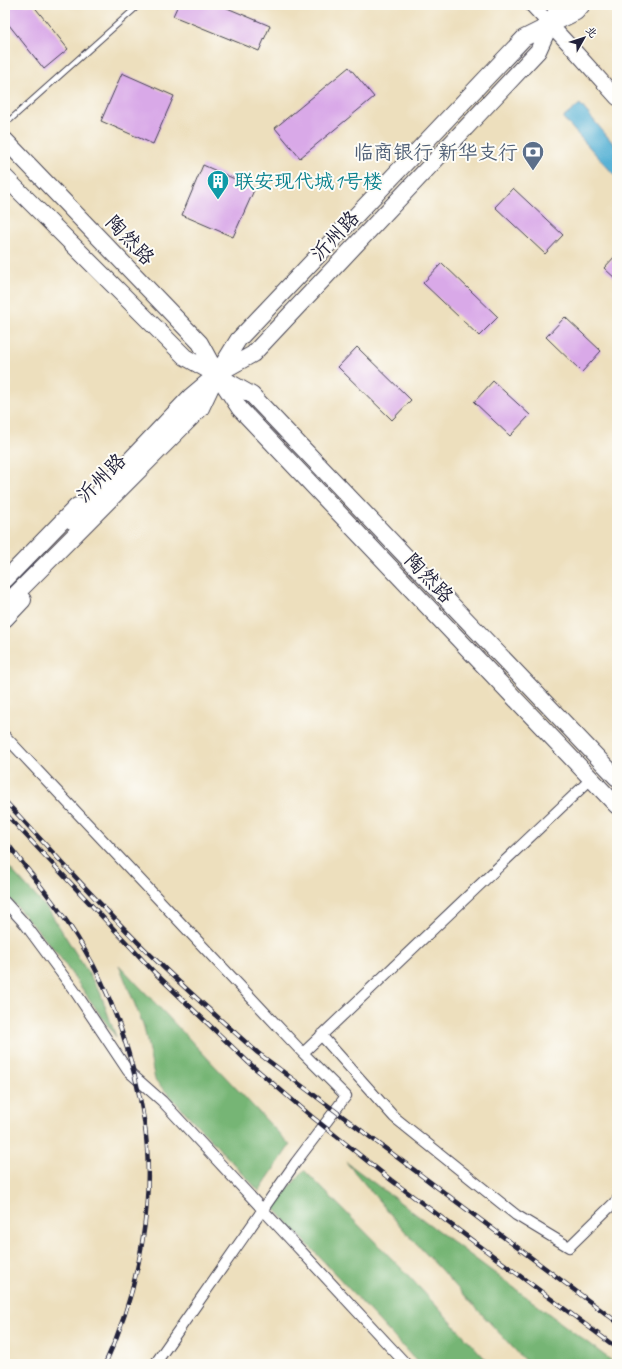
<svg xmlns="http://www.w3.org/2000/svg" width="622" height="1369" font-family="Caveat,'LXGW WenKai TC',sans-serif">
	<rect width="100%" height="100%" fill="#fdfcf7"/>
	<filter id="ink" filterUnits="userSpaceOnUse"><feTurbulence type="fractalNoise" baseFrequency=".025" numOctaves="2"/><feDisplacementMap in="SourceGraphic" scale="8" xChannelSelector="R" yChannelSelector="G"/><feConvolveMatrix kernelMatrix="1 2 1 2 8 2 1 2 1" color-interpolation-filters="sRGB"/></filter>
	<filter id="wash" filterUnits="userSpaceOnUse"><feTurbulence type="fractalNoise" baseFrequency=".012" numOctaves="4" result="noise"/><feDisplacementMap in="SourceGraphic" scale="16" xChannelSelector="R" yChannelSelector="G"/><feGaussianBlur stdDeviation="0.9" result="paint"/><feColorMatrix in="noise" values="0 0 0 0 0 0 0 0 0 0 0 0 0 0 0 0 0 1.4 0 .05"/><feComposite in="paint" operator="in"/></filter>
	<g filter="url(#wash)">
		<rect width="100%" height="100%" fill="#eddfbd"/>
		<path fill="#76b575" stroke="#4c6c58" d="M5,863L50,912L100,992L116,1037L57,953L5,893Z
			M119,965L290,1145L259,1191L155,1080L144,1027Z
			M346,1162L616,1364H528L403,1229Z
			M304,1170L405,1272L490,1364H419L273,1207Z"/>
		<path fill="#58b2d5" stroke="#3d6a88" d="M580,104L617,148V178L563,118Z"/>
		<g id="blocks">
			<path fill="#d9a9e8" d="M5,5H33L68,49L44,69L5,20Z
				M178,5H220L270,26L259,51L173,16Z
				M349,67L374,97L300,158L275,128Z
				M122,73L174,96L153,144L101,121Z
				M203,165L255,188L233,237L182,215Z
				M513,188L563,235L545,254L495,207Z
				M617,254V280L604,268Z
				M442,263L498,317L479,336L423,283Z
				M565,317L601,351L582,372L546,337Z
				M357,347L411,400L392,420L338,367Z
				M493,381L530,415L510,436L474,402Z"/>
		</g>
	</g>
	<g filter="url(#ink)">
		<use href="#blocks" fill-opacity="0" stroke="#403e4e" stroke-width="1"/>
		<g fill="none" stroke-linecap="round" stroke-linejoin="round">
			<g stroke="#403e4e" stroke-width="7">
				<path id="lane" d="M5,122L11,119L139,5"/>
			</g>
			<g stroke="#403e4e" stroke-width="12">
				<path id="street" d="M5,736L303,1053
					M5,902L25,924L76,993L128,1071L162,1101L406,1364
					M321,1035L394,1117L516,1215L569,1247L617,1200
					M155,1364L296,1162L346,1096L303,1053L591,779"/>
			</g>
			<g stroke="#403e4e" stroke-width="16">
				<path id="secondary" d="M532,5L574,50L617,98"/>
			</g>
			<g stroke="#403e4e" stroke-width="18">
				<path id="primary" d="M5,140L200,343L217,374L240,409L617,806
					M5,177L185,357L252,395L617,778
					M72,521L191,396L217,374L253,354L538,51L559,5
					M5,580L77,506
					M5,605L201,408L217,374L238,340L524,38L576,12L582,5
					M5,619L23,600"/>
			</g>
			<use href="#lane" stroke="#fff" stroke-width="5"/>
			<use href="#street" stroke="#fff" stroke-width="10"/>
			<use href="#secondary" stroke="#fff" stroke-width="14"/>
			<use href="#primary" stroke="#fff" stroke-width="16"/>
			<g stroke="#22223b" stroke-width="4.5">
				<path id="rail" d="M5,801C56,855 105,912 159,963C191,994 224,1023 258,1053L617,1322
					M5,813L155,973L249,1063L311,1116L391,1180L617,1348
					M5,840C31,875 61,909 83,947C99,973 111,1001 121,1029C131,1059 139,1089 144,1120C156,1200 139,1292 105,1364"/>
			</g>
			<use href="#rail" stroke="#fdfcf7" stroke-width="3" stroke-dasharray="9" stroke-linecap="butt"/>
		</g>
	</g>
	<defs>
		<g id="bank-pin" transform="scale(1.15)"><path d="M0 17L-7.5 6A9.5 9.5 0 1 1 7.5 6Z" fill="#5c6f8a" stroke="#fdfcf7"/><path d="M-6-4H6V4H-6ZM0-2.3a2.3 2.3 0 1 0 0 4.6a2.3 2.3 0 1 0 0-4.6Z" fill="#fff"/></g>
		<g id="building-pin" transform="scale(1.15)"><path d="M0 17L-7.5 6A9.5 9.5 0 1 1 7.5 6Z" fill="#0f9aa8" stroke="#fdfcf7"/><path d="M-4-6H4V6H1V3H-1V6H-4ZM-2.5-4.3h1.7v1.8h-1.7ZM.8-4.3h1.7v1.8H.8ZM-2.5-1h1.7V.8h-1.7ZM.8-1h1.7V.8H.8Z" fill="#fff"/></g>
	</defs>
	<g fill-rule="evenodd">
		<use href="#bank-pin" x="533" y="152"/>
		<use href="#building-pin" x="218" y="181"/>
	</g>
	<g text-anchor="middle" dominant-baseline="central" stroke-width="4" stroke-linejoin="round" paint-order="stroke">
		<g font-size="20" fill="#4e5e75" stroke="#fdfcf7" text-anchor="end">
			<text x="518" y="152">临商银行 新华支行</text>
		</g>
		<g font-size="20" fill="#0d838f" stroke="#fdfcf7" text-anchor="start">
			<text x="234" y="181">联安现代城1号楼</text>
		</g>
		<g font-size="20" fill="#22223b" stroke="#fdfcf7">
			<text transform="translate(335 236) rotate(-47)">沂州路</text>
			<text transform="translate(130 240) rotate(46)">陶然路</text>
			<text transform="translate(101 478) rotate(-45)">沂州路</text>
			<text transform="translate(429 578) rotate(46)">陶然路</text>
		</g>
	</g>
	<rect width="622" height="1369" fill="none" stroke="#fdfcf7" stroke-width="20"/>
	<g transform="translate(584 38) rotate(51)" stroke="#fdfcf7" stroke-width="3" paint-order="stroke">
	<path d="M0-3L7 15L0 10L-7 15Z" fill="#22223b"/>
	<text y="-6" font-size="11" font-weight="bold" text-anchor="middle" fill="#22223b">北</text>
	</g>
</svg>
